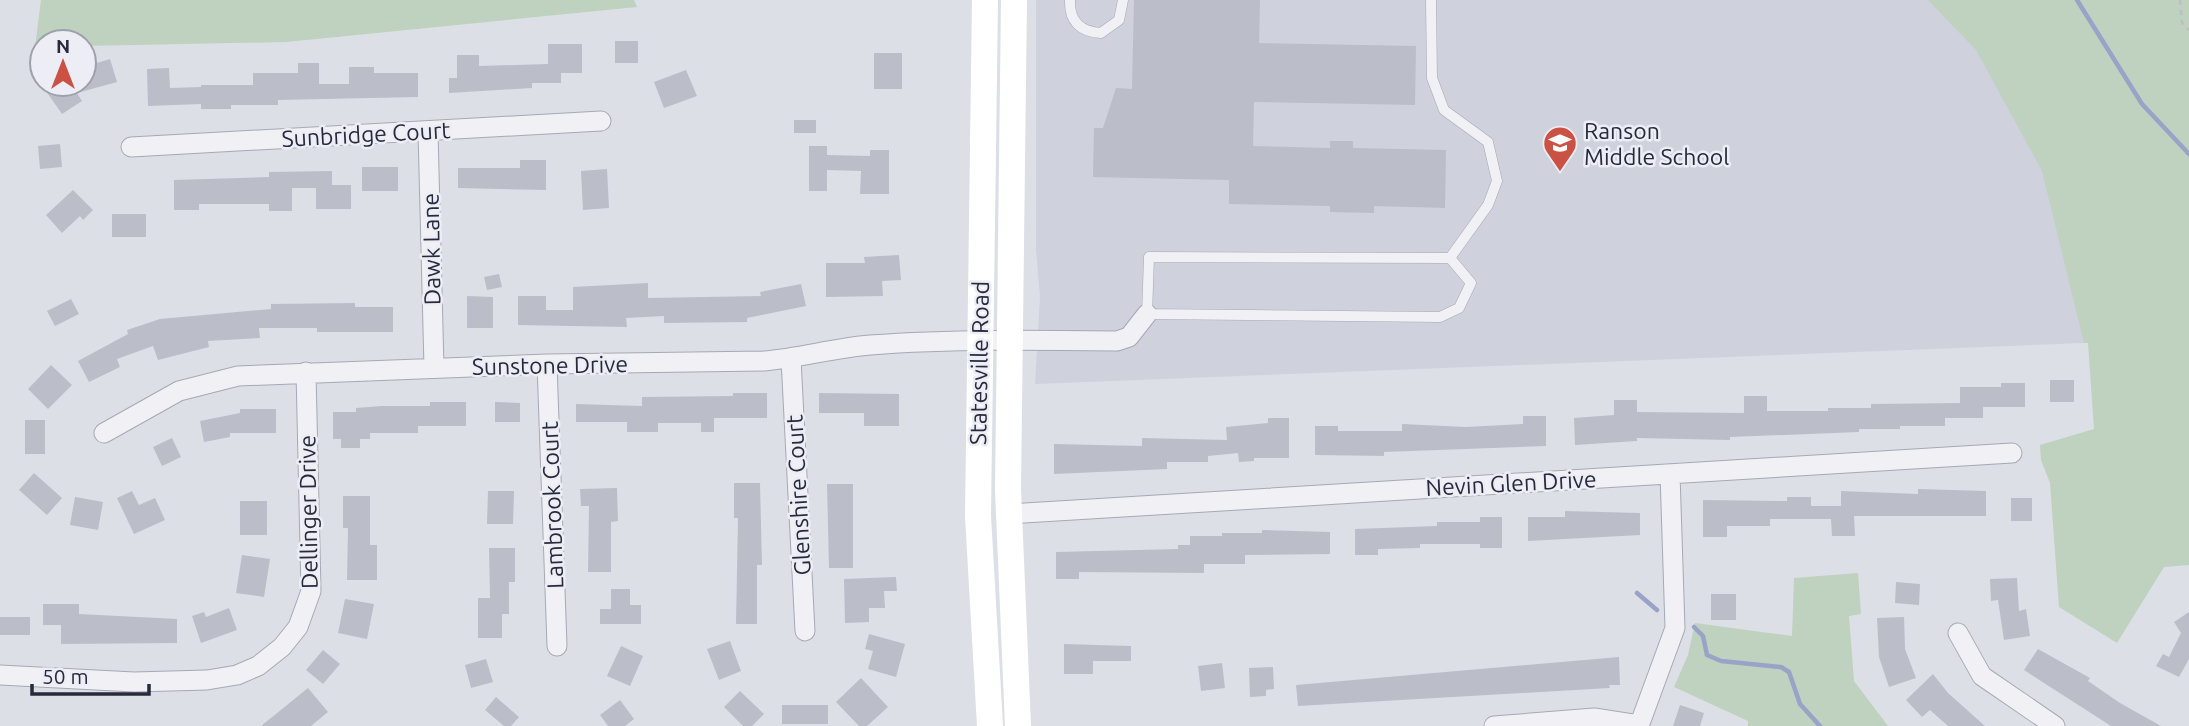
<svg xmlns="http://www.w3.org/2000/svg" width="2189" height="726" font-family="Ubuntu,sans-serif">
	<rect width="100%" height="100%" fill="#dddfe7"/>
	<path fill="#cfd1dc" d="M1036,0H2087L2084,343L1035,384L1040,297L1036,249Z"/>
	<path fill="#bfd1bf" d="M41,0H634L637,7L286,42L84,46V42H42V47L35,48Z
		M1928,0H2189V565L2164,567L2117,643L2059,607L2050,483L2041,460L2040,445L2094,429L2088,343H2084L2042,171L1976,50Z
		M1858,573L1861,614L1849,616L1854,681L1888,726H1748V721L1674,687L1688,655L1695,623L1792,636L1794,578Z"/>
	<g fill="none" stroke-linecap="round" stroke-linejoin="round">
		<path stroke="#99a3c7" stroke-width="4.5" d="M2077,0L2142,104L2189,154
			M1637,593L1657,610
			M1694,627L1703,636L1707,655L1721,661L1781,667L1789,672L1800,704L1820,726"/>
	</g>
	<path fill="#bbbdc9" d="M1134,0H1260L1259,43L1416,46L1415,105L1254,102L1253,146L1330,148V141H1353V148L1446,150L1445,208L1374,206V213L1330,212V206L1229,204V180L1093,177L1094,128H1103L1116,88L1132,89Z
		M615,41H638V63H615Z
		M548,44H582V73H561V83H532V88L449,93V78H457V55H479V66L548,64Z
		M874,53H902V89H874Z
		M110,59L117,82L77,93L82,101L62,114L41,84H84V67Z
		M298,63H319V84H349V67H374V73H418V97L278,100V105H231V109H201V104L148,106L147,69L169,68L170,88L201,87V85H253V73H298Z
		M686,70L697,96L664,108L654,82Z
		M794,120H816V133H794Z
		M60,144L62,167L40,169L38,146Z
		M809,146H827V155L870,156V150H889V194H860L861,171L827,170V191H809Z
		M520,160H546V190L458,188V168H520Z
		M362,167H398V191H362Z
		M607,169L609,208L583,210L581,171Z
		M332,171V185H351V209H316V188H292V211H269V204H199V210H174V180L269,177V172Z
		M73,190L93,210L83,220L80,216L62,233L46,215Z
		M112,214H146V237H112Z
		M899,255L901,280L882,281L883,296L826,297V263H865L864,257Z
		M499,274L502,287L487,290L484,277Z
		M648,283V298L761,296L760,292L801,284L806,306L747,318V322L664,323V316L626,318L627,327L518,325V296H546V310H573V287Z
		M467,296L493,297V328H467Z
		M71,299L79,314L55,326L47,311Z
		M355,303V307H393V332H317V328H259L260,338L208,341L209,347L158,360L153,346L117,359L120,367L89,382L78,361L128,334L127,330L160,319L271,309V304Z
		M51,365L72,385L48,409L28,389Z
		M2050,380H2074V402H2050Z
		M2001,383H2025V407H1983V418H1945V426H1900V429H1859V432L1730,437V440L1637,438V441L1575,445L1574,418L1614,415V400H1637V412L1744,413V396H1767V411H1828V408H1871V404L1960,403V387H2001Z
		M733,393H767V418H714V432H701V423H658V432H627V422H576V404L642,406V397L733,396Z
		M819,393L899,394V426H864V413H819Z
		M430,402H466V426H418V433H370V439H360V448H341V439H333V412H356V408L382,406H430Z
		M495,402L520,403V422H495Z
		M240,409H276V433H230V437L204,442L200,421L240,413Z
		M1523,416H1546V446L1384,452V456L1315,455V426H1338V431H1402V424L1466,427L1523,424Z
		M1268,418H1289V458H1254V461L1239,462L1238,453L1208,456V462H1167V469L1054,474V444L1142,446V438L1227,440L1226,427L1268,423Z
		M25,420H45V454H25Z
		M172,438L181,457L162,466L153,447Z
		M34,473L62,498L47,515L19,490Z
		M734,483H760L762,565H757V624H736L738,518H734Z
		M827,484H853V568H829Z
		M617,488L618,521L611,522V572H588L589,506H581L580,489Z
		M1918,489L1986,491V516H1854L1855,536H1832L1831,519H1770V526H1727V537H1703V500L1787,501V497H1811V506H1841V491L1918,494Z
		M132,491L139,505L155,498L165,520L134,534L117,498Z
		M488,491H514L513,524H487Z
		M343,496H370V545H377V580H347L348,528H343Z
		M75,497L103,502L98,530L70,525Z
		M2011,498H2032V521H2011Z
		M240,501H267V535H240Z
		M1565,511L1640,513V535L1528,541V517H1565Z
		M1480,517H1502V548H1480V544H1420V548L1378,549V555H1355V529L1437,526V522H1480Z
		M1262,530L1330,532V554L1245,555V564H1204V573L1079,572V579H1056V552L1178,549V545H1190V536H1222V533H1262Z
		M489,548H515V582H509V614H502V638H478V598H490Z
		M242,555L270,559L264,597L236,593Z
		M896,577L897,591H884L885,608H869V622L845,623L844,579Z
		M2017,578L2019,611L2026,609L2030,636L2004,640L1998,600L1991,601L1990,579Z
		M1896,582L1920,584L1919,605L1895,603Z
		M611,589H630V605H641V624H600V609H611Z
		M1711,594H1736V620H1711Z
		M345,599L374,604L367,639L338,633Z
		M43,604H79V614L177,619V643L61,644V625H43Z
		M229,608L237,630L201,643L192,616L204,612L206,617Z
		M2189,612V659L2179,677L2156,666L2163,654L2169,657L2181,633L2174,622Z
		M0,617H30V635H0Z
		M1904,617L1905,649L1916,678L1889,687L1879,657L1877,618Z
		M869,634L905,644L896,677L868,669L873,651L865,649Z
		M730,641L741,671L719,680L707,649Z
		M1064,644L1131,646V661H1093V674H1064Z
		M621,646L643,656L630,686L607,676Z
		M2038,649L2090,678L2088,681L2120,703L2161,726H2111L2024,670Z
		M323,650L340,664L323,684L306,670Z
		M1619,657L1620,685H1609L1610,688L1298,706L1296,685Z
		M486,659L493,682L471,688L465,665Z
		M1222,663L1225,688L1201,691L1198,666Z
		M1273,667L1274,689L1266,690V696L1250,697L1249,668Z
		M1933,674L1948,693L1985,726H1948L1930,710L1922,717L1906,700Z
		M861,678L888,707L867,726H859L836,702Z
		M308,688L328,712L311,726H261Z
		M740,691L764,714L752,726H743L724,707Z
		M496,697L519,717L511,726H504L485,710Z
		M620,700L634,719L625,726H608L600,715Z
		M782,705H828V724H782Z
		M1680,705L1704,713L1700,726H1673Z"/>
	<g fill="none" stroke-linecap="round" stroke-linejoin="round">
		<g stroke="#a6a9b4" stroke-width="11">
			<path id="lane" d="M1070,0C1069,21 1080,32 1101,33L1119,20L1123,0
				M1431,0L1432,78L1444,110L1488,142L1497,181L1488,205L1450,258
				M1149,257L1450,258L1471,283L1459,308L1440,317L1147,314Z"/>
		</g>
		<g stroke="#a6a9b4" stroke-width="21">
			<path id="street" d="M428,131L434,368
				M131,147L601,121
				M791,359L805,631
				M547,364L557,646
				M104,433L179,391L238,376L547,364L764,361C800,358 834,348 870,345C952,339 1035,340 1117,341L1129,337L1147,314
				M1009,514L2012,453
				M1958,633L1982,676L2055,726
				M0,675L134,682L207,680L237,675L258,666L282,647L298,627L311,591L306,372
				M1494,726L1594,718L1639,725
				M1639,726L1675,628L1670,474"/>
		</g>
		<path stroke="#bcbdc5" stroke-width="2.5" stroke-dasharray="5 5" stroke-linecap="butt" d="M2180,0L2182,23L2189,30"/>
		<use href="#lane" stroke="#f0f0f5" stroke-width="10"/>
		<use href="#street" stroke="#f0f0f5" stroke-width="19"/>
		<path stroke="#fff" stroke-width="26" d="M985,0L978,516L990,726
			M1014,0L1008,490L1018,726"/>
	</g>
	<defs>
		<g id="school-pin" transform="scale(1.75)"><path d="M0 17L-7.5 6A9.5 9.5 0 1 1 7.5 6Z" fill="#cb5144" stroke="#edeef5"/><path d="M0-5L7-2L0 1L-7-2ZM-4 1L0 2.5L4 1V4Q0 6-4 4Z" fill="#fff"/></g>
	</defs>
	<g fill-rule="evenodd">
		<use href="#school-pin" x="1560" y="143"/>
	</g>
	<g text-anchor="middle" dominant-baseline="central" stroke-width="5" stroke-linejoin="round" paint-order="stroke">
		<g font-size="23" fill="#272a3d" stroke="#edeef5" text-anchor="start">
			<text x="1584" y="130">Ranson<tspan x="1584" dy="26">Middle School</tspan></text>
		</g>
		<g font-size="23" fill="#272a3d" stroke="#edeef5">
			<text transform="translate(366 134) rotate(-3)">Sunbridge Court</text>
			<text transform="translate(431 249) rotate(-91)">Dawk Lane</text>
			<text transform="translate(979 363) rotate(-89)">Statesville Road</text>
			<text transform="translate(550 365) rotate(-1)">Sunstone Drive</text>
			<text transform="translate(1511 483) rotate(-3)">Nevin Glen Drive</text>
			<text transform="translate(798 495) rotate(-93)">Glenshire Court</text>
			<text transform="translate(552 505) rotate(-92)">Lambrook Court</text>
			<text transform="translate(308 512) rotate(-91)">Dellinger Drive</text>
		</g>
	</g>
	<g transform="translate(63 63)"><circle r="33" fill="#edeef5" stroke="#9ea0ab" stroke-width="2"/>
	<path d="M0-5L12 26L0 18L-12 26Z" fill="#cb5144"/>
	<text y="-10" font-size="19" font-weight="bold" text-anchor="middle" fill="#272a3d">N</text>
	</g>
	<path d="M32 684v10h117v-10" fill="none" stroke="#272a3d" stroke-width="3.5"/>
	<text x="42" y="684" font-size="21" fill="#272a3d" stroke="#edeef5" stroke-width="5" paint-order="stroke">50 m</text>
</svg>
